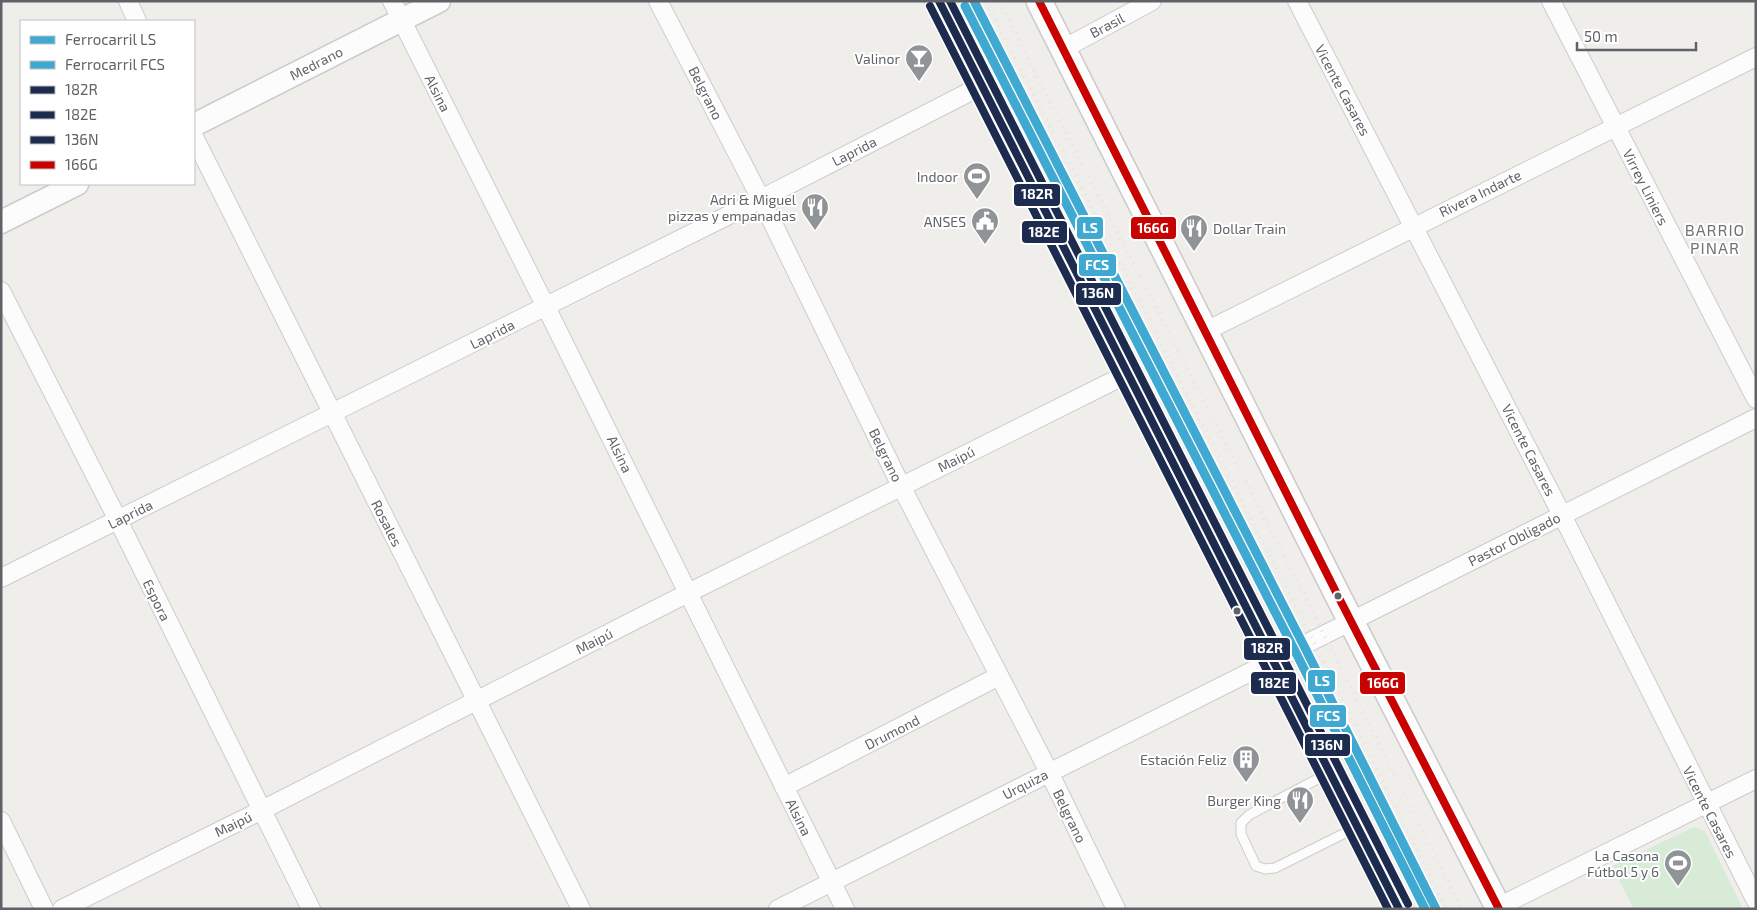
<svg xmlns="http://www.w3.org/2000/svg" width="1757" height="910" font-family="'Exo 2',sans-serif">
	<rect width="100%" height="100%" fill="#efeeea"/>
	<path fill="#d8ebd6" d="M1694,827L1705,831L1743,909H1634L1612,866Z"/>
	<g fill="none" stroke-linecap="round" stroke-linejoin="round">
		<g stroke="#cbcccc" stroke-width="11">
			<path id="service" d="M1327,774L1249,815L1241,823V834L1256,866L1265,869L1275,868L1355,828"/>
		</g>
		<g stroke="#cbcccc" stroke-width="20">
			<path id="minor" d="M128,1L137,21
				M392,1L546,307L845,909
				M658,1L761,199L901,486L1049,772L1116,909
				M1297,1L1562,515L1756,901
				M1551,1L1756,399
				M1063,49L1152,1
				M194,137L581,909
				M1,291L118,520L311,909
				M1206,331L1756,57
				M1,578L761,199L981,86
				M784,787L999,676
				M1,821L44,909
				M1498,907L1756,779
				M62,909L262,810L688,593L1127,374
				M778,909L1756,418"/>
		</g>
		<g stroke="#cbcccc" stroke-width="25">
			<path id="tertiary" d="M194,125L439,1
				M1,222L77,184"/>
		</g>
		<g stroke="#cacacb" stroke-width="28">
			<path id="secondary" d="M1039,1L1338,596L1499,909"/>
		</g>
		<g stroke="#d7ceb8" stroke-width="30">
			<path id="primary" d="M939,1L1399,909"/>
		</g>
		<use href="#service" stroke="#fdfcfc" stroke-width="9"/>
		<use href="#minor" stroke="#fdfcfc" stroke-width="18"/>
		<use href="#tertiary" stroke="#fdfcfc" stroke-width="22"/>
		<use href="#secondary" stroke="#fdfcfc" stroke-width="25"/>
		<use href="#primary" stroke="#f4f2e9" stroke-width="28"/>
		<path stroke="#e4e4e4" stroke-width="4" stroke-dasharray="1 6" stroke-linecap="butt" d="M986,1L1313,640L1446,909
			M1000,1L1030,63L1304,595L1462,909"/>
		<g stroke="#fff" stroke-width="11">
			<path id="bus-1" d="M939,1L1399,909"/>
		</g>
		<g stroke="#fff" stroke-width="11">
			<path id="bus-2" d="M930,6L1388,909"/>
		</g>
		<g stroke="#fff" stroke-width="11">
			<path id="bus-3" d="M950,1L1408,904"/>
		</g>
		<g stroke="#fff" stroke-width="11">
			<path id="bus-4" d="M1039,1L1338,596L1499,909"/>
		</g>
		<use href="#bus-1" stroke="#1d2b4f" stroke-width="8"/>
		<use href="#bus-2" stroke="#1d2b4f" stroke-width="8"/>
		<use href="#bus-3" stroke="#1d2b4f" stroke-width="8"/>
		<use href="#bus-4" stroke="#c70201" stroke-width="8"/>
		<g stroke="#fff" stroke-width="12">
			<path id="rail-1" d="M974,1L1303,644L1436,909"/>
		</g>
		<g stroke="#fff" stroke-width="12">
			<path id="rail-2" d="M965,6L1294,649L1425,909"/>
		</g>
		<use href="#rail-1" stroke="#3fa9d2" stroke-width="9"/>
		<use href="#rail-2" stroke="#3fa9d2" stroke-width="9"/>
	</g>
	<defs>
		<g id="bar-pin" transform="scale(1.4375)"><path d="M0 17L-7.5 6A9.5 9.5 0 1 1 7.5 6Z" fill="#919496" stroke="#fff"/><path d="M-6-5H6L.8 .8V4.5H3.5V6h-7V4.5H-.8V.8Z" fill="#fff"/></g>
		<g id="stadium-pin" transform="scale(1.4375)"><path d="M0 17L-7.5 6A9.5 9.5 0 1 1 7.5 6Z" fill="#919496" stroke="#fff"/><path d="M0-5a6.5 5 0 1 0 0 10a6.5 5 0 1 0 0-10ZM-3.5-1.8h7v3.6h-7Z" fill="#fff"/></g>
		<g id="restaurant-pin" transform="scale(1.4375)"><path d="M0 17L-7.5 6A9.5 9.5 0 1 1 7.5 6Z" fill="#919496" stroke="#fff"/><path d="M-5-6h1v4h1v-4h1v4h1v-4h1v5L-1.5 .5V6h-2V.5L-5-1ZM5-6V6H3V1.5H1.5Q1.5-4 5-6Z" fill="#fff"/></g>
		<g id="civic-pin" transform="scale(1.4375)"><path d="M0 17L-7.5 6A9.5 9.5 0 1 1 7.5 6Z" fill="#919496" stroke="#fff"/><path d="M-.6-6.5H3V-4.5H.6V-3L4-1V1h2V6H-6V1h2V-1L-.6-3ZM-1.2 2.5V6h2.4V2.5Z" fill="#fff"/></g>
		<g id="building-pin" transform="scale(1.4375)"><path d="M0 17L-7.5 6A9.5 9.5 0 1 1 7.5 6Z" fill="#919496" stroke="#fff"/><path d="M-4-6H4V6H1V3H-1V6H-4ZM-2.5-4.3h1.7v1.8h-1.7ZM.8-4.3h1.7v1.8H.8ZM-2.5-1h1.7V.8h-1.7ZM.8-1h1.7V.8H.8Z" fill="#fff"/></g>
	</defs>
	<g fill-rule="evenodd">
		<use href="#bar-pin" x="919" y="58"/>
		<use href="#stadium-pin" x="977" y="176"/>
		<use href="#restaurant-pin" x="815" y="207"/>
		<use href="#civic-pin" x="985" y="221"/>
		<use href="#restaurant-pin" x="1194" y="228"/>
		<use href="#building-pin" x="1246" y="759"/>
		<use href="#restaurant-pin" x="1300" y="800"/>
		<use href="#stadium-pin" x="1678" y="863"/>
	</g>
	<g fill="#5f6368" stroke="#fff" stroke-width="2">
		<circle cx="1338" cy="596" r="4.5"/>
		<circle cx="1237" cy="611" r="4.5"/>
	</g>
	<g text-anchor="middle" dominant-baseline="central" stroke-width="4" stroke-linejoin="round" paint-order="stroke">
		<g font-size="14" fill="#5f6368" stroke="#fff">
			<text transform="translate(1107 25) rotate(-28)">Brasil</text>
			<text transform="translate(316 63) rotate(-27)">Medrano</text>
			<text transform="translate(1343 90) rotate(62)">Vicente Casares</text>
			<text transform="translate(438 93) rotate(63)">Alsina</text>
			<text transform="translate(706 93) rotate(63)">Belgrano</text>
			<text transform="translate(854 151) rotate(-27)">Laprida</text>
			<text transform="translate(1646 187) rotate(63)">Virrey Liniers</text>
			<text transform="translate(1480 193) rotate(-26)">Rivera Indarte</text>
			<text transform="translate(492 334) rotate(-27)">Laprida</text>
			<text transform="translate(1529 450) rotate(63)">Vicente Casares</text>
			<text transform="translate(620 454) rotate(64)">Alsina</text>
			<text transform="translate(886 455) rotate(64)">Belgrano</text>
			<text transform="translate(956 459) rotate(-27)">Maipú</text>
			<text transform="translate(130 514) rotate(-26)">Laprida</text>
			<text transform="translate(387 523) rotate(63)">Rosales</text>
			<text transform="translate(1514 539) rotate(-27)">Pastor Obligado</text>
			<text transform="translate(157 600) rotate(64)">Espora</text>
			<text transform="translate(594 641) rotate(-27)">Maipú</text>
			<text transform="translate(892 732) rotate(-27)">Drumond</text>
			<text transform="translate(1025 784) rotate(-27)">Urquiza</text>
			<text transform="translate(1710 812) rotate(63)">Vicente Casares</text>
			<text transform="translate(1070 816) rotate(64)">Belgrano</text>
			<text transform="translate(799 817) rotate(63)">Alsina</text>
			<text transform="translate(233 824) rotate(-26)">Maipú</text>
		</g>
		<g font-size="14" fill="#5f6368" stroke="#fff" text-anchor="end">
			<text x="900" y="58">Valinor</text>
			<text x="958" y="176">Indoor</text>
			<text x="796" y="199">Adri &amp; Miguel<tspan x="796" dy="16">pizzas y empanadas</tspan></text>
			<text x="966" y="221">ANSES</text>
			<text x="1213" y="228" text-anchor="start">Dollar Train</text>
			<text x="1227" y="759">Estación Feliz</text>
			<text x="1281" y="800">Burger King</text>
			<text x="1659" y="855">La Casona<tspan x="1659" dy="16">Fútbol 5 y 6</tspan></text>
		</g>
		<g font-size="16" letter-spacing="1" fill="#70757a" stroke="#fff">
			<text x="1715" y="229">BARRIO<tspan x="1715" dy="18">PINAR</tspan></text>
		</g>
	</g>
	<g stroke="#fff" stroke-width="2">
		<rect x="1013" y="183" width="48" height="24" rx="5" fill="#1d2b4f"/>
		<rect x="1076" y="216" width="28" height="24" rx="5" fill="#3fa9d2"/>
		<rect x="1130" y="216" width="47" height="24" rx="5" fill="#c70201"/>
		<rect x="1021" y="220" width="47" height="24" rx="5" fill="#1d2b4f"/>
		<rect x="1078" y="253" width="39" height="24" rx="5" fill="#3fa9d2"/>
		<rect x="1075" y="282" width="47" height="24" rx="5" fill="#1d2b4f"/>
		<rect x="1243" y="637" width="48" height="24" rx="5" fill="#1d2b4f"/>
		<rect x="1307" y="669" width="29" height="24" rx="5" fill="#3fa9d2"/>
		<rect x="1359" y="671" width="47" height="24" rx="5" fill="#c70201"/>
		<rect x="1250" y="671" width="47" height="24" rx="5" fill="#1d2b4f"/>
		<rect x="1309" y="704" width="38" height="24" rx="5" fill="#3fa9d2"/>
		<rect x="1304" y="733" width="47" height="24" rx="5" fill="#1d2b4f"/>
	</g>
	<g font-size="14" text-anchor="middle" font-weight="bold" fill="#fff">
		<text x="1037" y="199">182R</text>
		<text x="1090" y="233">LS</text>
		<text x="1153" y="233">166G</text>
		<text x="1044" y="237">182E</text>
		<text x="1097" y="270">FCS</text>
		<text x="1098" y="298">136N</text>
		<text x="1267" y="653">182R</text>
		<text x="1322" y="686">LS</text>
		<text x="1383" y="688">166G</text>
		<text x="1274" y="688">182E</text>
		<text x="1328" y="721">FCS</text>
		<text x="1327" y="750">136N</text>
	</g>
	<rect width="1757" height="910" fill="none" stroke="#5f6368" stroke-width="5"/>
	<rect x="20" y="20" width="175" height="165" fill="#ffffff" stroke="#bfc1c3"/>
	<rect x="30" y="36" width="25" height="8" fill="#3fa9d2" stroke="#bfc1c3"/>
	<text x="65" y="45" font-size="15" fill="#5f6368">Ferrocarril LS</text>
	<rect x="30" y="61" width="25" height="8" fill="#3fa9d2" stroke="#bfc1c3"/>
	<text x="65" y="70" font-size="15" fill="#5f6368">Ferrocarril FCS</text>
	<rect x="30" y="86" width="25" height="8" fill="#1d2b4f" stroke="#bfc1c3"/>
	<text x="65" y="95" font-size="15" fill="#5f6368">182R</text>
	<rect x="30" y="111" width="25" height="8" fill="#1d2b4f" stroke="#bfc1c3"/>
	<text x="65" y="120" font-size="15" fill="#5f6368">182E</text>
	<rect x="30" y="136" width="25" height="8" fill="#1d2b4f" stroke="#bfc1c3"/>
	<text x="65" y="145" font-size="15" fill="#5f6368">136N</text>
	<rect x="30" y="161" width="25" height="8" fill="#c70201" stroke="#bfc1c3"/>
	<text x="65" y="170" font-size="15" fill="#5f6368">166G</text>
	<path d="M1577 42v8h119v-8" fill="none" stroke="#5f6368" stroke-width="2.5"/>
	<text x="1584" y="42" font-size="15" fill="#5f6368" stroke="#ffffff" stroke-width="4" paint-order="stroke">50 m</text>
</svg>
